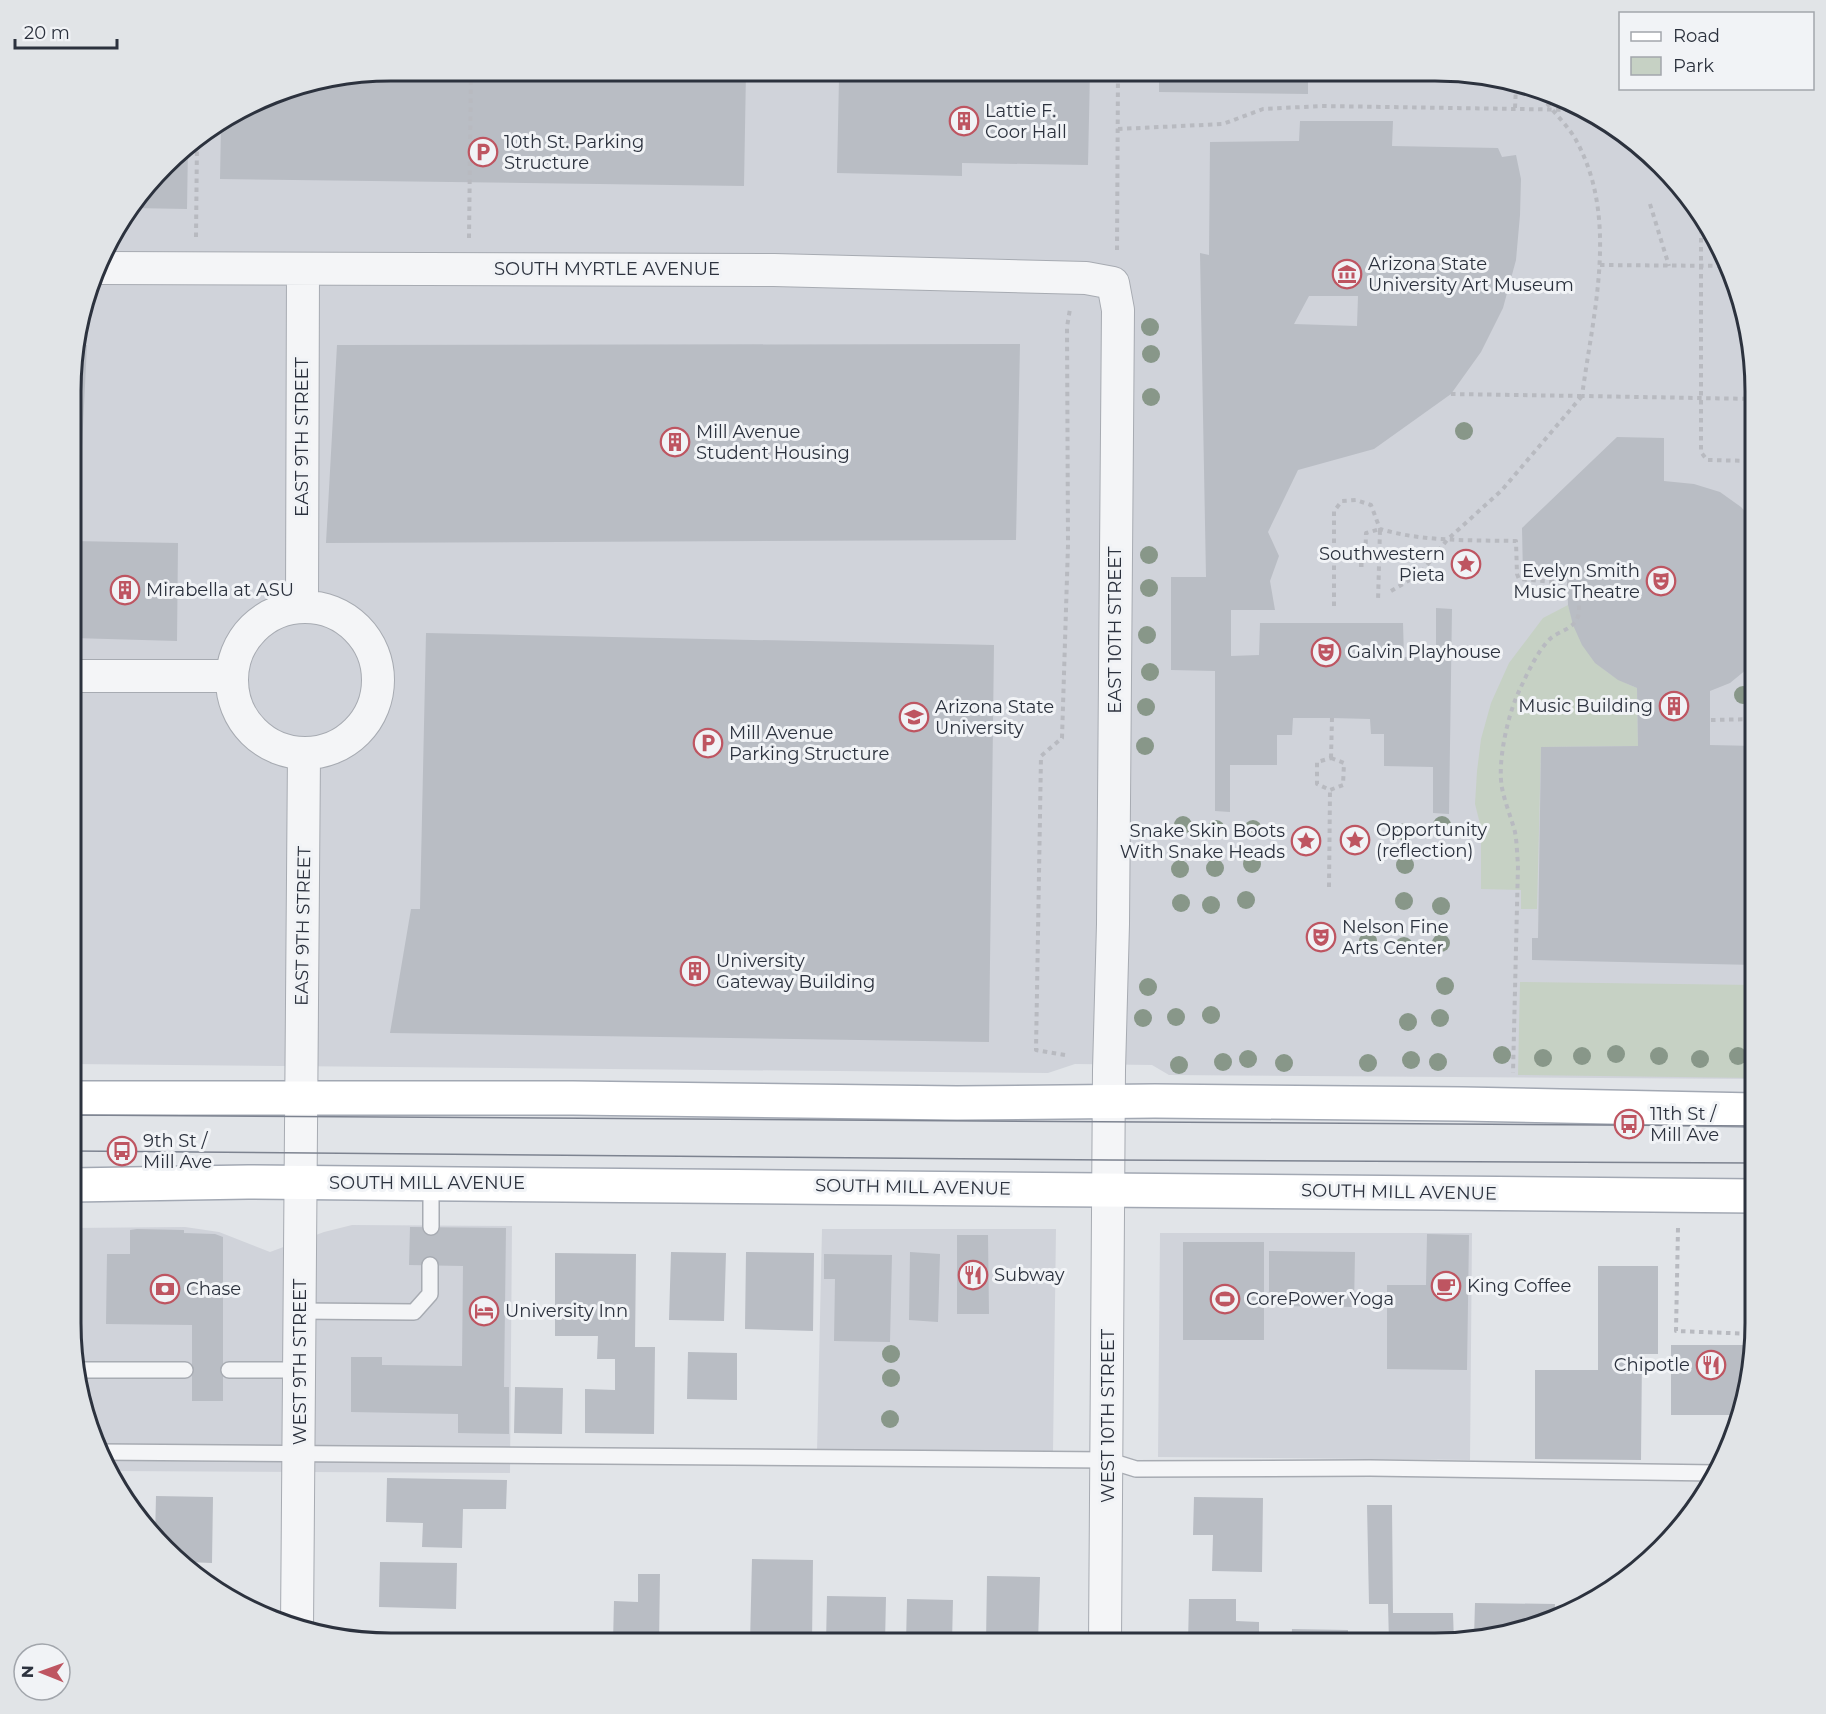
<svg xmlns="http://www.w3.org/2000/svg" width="1826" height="1714" font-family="Montserrat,sans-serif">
	<rect width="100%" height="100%" fill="#e1e4e8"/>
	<path fill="#d0d3da" d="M391,71H1456L1577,104L1676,180L1731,268L1755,370V1079L1169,1075L1152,1065L1075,1064L1048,1073L72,1064L73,349L113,231L180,150L288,88Z
		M352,1225L512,1226L510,1473L111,1471L95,1445L71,1343V1228L185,1227L219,1232L270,1252L324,1232Z
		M822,1229H1056L1053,1452L817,1453Z
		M1160,1233H1472L1470,1460L1158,1457Z"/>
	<path fill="#c6d1c4" d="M1568,605C1580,648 1595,671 1637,688L1638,746L1541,747L1537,909H1521V890L1481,889V828L1475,804L1477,771L1481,739L1491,703L1509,663L1543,618Z
		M1520,982L1755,985V1078L1518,1075Z"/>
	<path fill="#b9bdc4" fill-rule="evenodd" d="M391,71H746L744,186L220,179L221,126L288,88Z
		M806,71H1090L1088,165L962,163V176L837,173L839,78H806Z
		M1159,71H1308V94L1159,92Z
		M1300,121H1393L1392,146L1498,148L1502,157L1516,155L1521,179L1520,215L1516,260L1503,308L1481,352L1451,394L1374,449L1298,470L1268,532L1279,556L1270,581L1275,610H1231V656L1259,655L1260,623H1403L1404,657L1436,656V608L1452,609L1449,814L1433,813V767L1384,766V734H1371L1370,719L1332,718H1293L1292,735H1277V765H1230V812L1215,811V671L1171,670V577H1206L1200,253L1209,255L1210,142L1299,141ZM1309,296H1358L1357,326L1294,324Z
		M188,146L187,209L132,208L180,150Z
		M1020,344L1016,540L326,543L337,345Z
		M75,345H87L80,487L73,486Z
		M1617,437L1664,438V481L1694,484L1720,492L1741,507L1755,522V659L1747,669L1730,683L1710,691V745L1755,746V965L1532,960V938H1538L1541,747L1638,746L1637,688L1618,680L1595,663L1582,645L1573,625L1568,605L1567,575L1523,576L1522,528Z
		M73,541L178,543L177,641L73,638Z
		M426,633L994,645L989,1042L390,1033L411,909H420Z
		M410,1227L506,1228L504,1387H509V1434L458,1433V1414L351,1412V1357H382V1365L462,1366L463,1266L409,1265Z
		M137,1229L184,1230V1233L215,1234L223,1237V1401H192V1325L106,1324L107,1254H130V1230Z
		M1427,1234L1469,1235L1467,1370L1387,1369V1285H1426Z
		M957,1235H988L989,1314H957Z
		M1183,1242H1264V1340H1183Z
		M1269,1251L1355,1252L1354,1307L1269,1306Z
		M671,1252L726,1253L724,1321L669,1320Z
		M746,1252L814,1253L813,1331L745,1329Z
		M910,1252L940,1254L938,1322L909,1320Z
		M555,1253L636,1254L635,1347H655L654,1434L585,1433V1389L615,1390V1359H597L598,1336H555Z
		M824,1254L892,1255L890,1342L834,1341L835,1279H824Z
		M1598,1266H1658V1354H1642L1641,1460L1535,1459V1370H1598Z
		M1671,1345H1753L1749,1386L1739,1415H1671Z
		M688,1352L737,1353V1400L687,1399Z
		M515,1387L563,1388L562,1434L514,1433Z
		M387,1478L507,1480L506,1509H463L462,1548L422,1547L423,1523L386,1522Z
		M156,1496L213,1497L212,1563L187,1562L155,1538Z
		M1194,1497L1263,1498L1262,1572L1212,1571L1213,1535H1193Z
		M1367,1505H1392L1393,1613H1453L1454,1643H1389L1388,1604H1369Z
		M752,1559L813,1560L812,1643H750Z
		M380,1562L457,1563L456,1609L379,1607Z
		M638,1574H660L659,1643H613L614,1601L638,1602Z
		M987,1576L1040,1577L1038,1643H986Z
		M827,1596L886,1597L885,1643H826Z
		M907,1599L953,1600L952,1643H906Z
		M1189,1599H1236V1621L1259,1622V1643H1188Z
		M1475,1603L1555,1604L1554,1620L1474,1638Z
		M1292,1629L1348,1630V1643H1291Z
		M380,1636L482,1638V1643H391L380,1642Z"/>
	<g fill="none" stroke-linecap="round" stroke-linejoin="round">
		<g stroke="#a7abb2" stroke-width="18">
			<path id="service" d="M431,1183V1227
				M300,1311L414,1312L430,1294V1265
				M77,1370H185
				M229,1370H299
				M99,1452L1107,1460L1136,1469L1370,1468L1716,1473"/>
		</g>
		<g stroke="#a7abb2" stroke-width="34">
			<path id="minor" d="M101,268L774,270L1086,278L1113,283L1118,310L1113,924L1109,1070L1105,1643
				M302,606L303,269
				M232 680a73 73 0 1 1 146 0a73 73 0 1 1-146 0Z
				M73,676H231
				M297,1627L304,754"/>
		</g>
		<g stroke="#a2a8b3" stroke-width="36">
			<path id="primary" d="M72,1098H573L957,1103L1155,1101L1462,1104L1755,1110
				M72,1185L248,1182L1755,1196"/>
		</g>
		<path stroke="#b8bac0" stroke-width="4" stroke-dasharray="4.5 4.5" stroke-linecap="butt" d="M1544,95L1546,102C1556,115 1570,128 1577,142C1619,220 1593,313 1582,396L1755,399
			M1515,108L1516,87
			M1118,129L1223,124L1263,109L1322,106L1584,110
			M1650,204L1669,266
			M1701,220V452L1707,460L1755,461
			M196,237L197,140
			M469,238L471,71
			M1117,250L1118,71
			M1600,265L1730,266
			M1451,394L1581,396
			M1359,565H1365L1366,533L1380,529L1378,601
			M1391,591L1420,574L1447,540L1502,490L1582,396
			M1334,606V511L1342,501L1356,500L1371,505L1380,529C1424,542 1471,540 1516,541L1517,574L1519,579L1567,583L1571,584C1578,596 1585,616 1571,626C1565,631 1557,633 1551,638C1538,650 1528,672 1520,689C1508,713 1497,762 1502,788C1505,803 1511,817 1515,832C1517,843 1517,854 1518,865L1513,1073
			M1711,720L1755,719
			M1331,758L1344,763L1343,785L1330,790L1317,784V762Z
			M1331,758L1332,718
			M1329,887L1330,790
			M1065,1055L1036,1050L1041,756L1062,738L1068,545L1067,327L1070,309
			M1678,1228L1676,1331L1754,1334"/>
		<use href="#service" stroke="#f4f5f7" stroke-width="15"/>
		<use href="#minor" stroke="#f4f5f7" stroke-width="32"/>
		<use href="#primary" stroke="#fff" stroke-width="33"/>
		<path stroke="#7d8390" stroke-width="1.5" d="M72,1115L1755,1126
			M72,1151L1109,1160L1755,1163"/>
	</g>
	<g fill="#889789">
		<circle cx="1150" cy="327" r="9"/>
		<circle cx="1151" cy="354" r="9"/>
		<circle cx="1151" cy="397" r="9"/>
		<circle cx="1464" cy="431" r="9"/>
		<circle cx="1149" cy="555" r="9"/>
		<circle cx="1149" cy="588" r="9"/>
		<circle cx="1147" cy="635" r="9"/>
		<circle cx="1150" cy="672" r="9"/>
		<circle cx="1743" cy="695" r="9"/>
		<circle cx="1146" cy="707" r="9"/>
		<circle cx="1145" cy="746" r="9"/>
		<circle cx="1183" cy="825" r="9"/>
		<circle cx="1442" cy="825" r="9"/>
		<circle cx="1216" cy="829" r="9"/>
		<circle cx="1253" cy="829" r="9"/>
		<circle cx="1405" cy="832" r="9"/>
		<circle cx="1252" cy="864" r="9"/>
		<circle cx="1405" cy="865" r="9"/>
		<circle cx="1215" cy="868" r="9"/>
		<circle cx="1180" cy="869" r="9"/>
		<circle cx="1246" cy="900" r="9"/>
		<circle cx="1404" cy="901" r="9"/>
		<circle cx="1181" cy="903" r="9"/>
		<circle cx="1211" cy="905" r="9"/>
		<circle cx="1441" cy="906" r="9"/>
		<circle cx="1368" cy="941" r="9"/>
		<circle cx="1441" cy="943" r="9"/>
		<circle cx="1404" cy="946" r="9"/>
		<circle cx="1445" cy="986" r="9"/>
		<circle cx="1148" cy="987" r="9"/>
		<circle cx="1211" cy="1015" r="9"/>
		<circle cx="1176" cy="1017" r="9"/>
		<circle cx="1143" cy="1018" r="9"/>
		<circle cx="1440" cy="1018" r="9"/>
		<circle cx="1408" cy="1022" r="9"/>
		<circle cx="1616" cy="1054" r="9"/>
		<circle cx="1502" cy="1055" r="9"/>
		<circle cx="1582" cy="1056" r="9"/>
		<circle cx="1659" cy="1056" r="9"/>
		<circle cx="1738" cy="1056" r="9"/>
		<circle cx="1543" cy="1058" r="9"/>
		<circle cx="1248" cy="1059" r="9"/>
		<circle cx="1700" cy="1059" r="9"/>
		<circle cx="1411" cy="1060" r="9"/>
		<circle cx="1223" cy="1062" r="9"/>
		<circle cx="1438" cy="1062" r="9"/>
		<circle cx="1284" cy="1063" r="9"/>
		<circle cx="1368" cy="1063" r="9"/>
		<circle cx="1179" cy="1065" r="9"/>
		<circle cx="891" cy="1354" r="9"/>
		<circle cx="891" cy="1378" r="9"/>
		<circle cx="890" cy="1419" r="9"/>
	</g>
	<defs>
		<g id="building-ring" transform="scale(1.5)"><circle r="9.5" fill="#f1f3f6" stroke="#be5561" stroke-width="1.5"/><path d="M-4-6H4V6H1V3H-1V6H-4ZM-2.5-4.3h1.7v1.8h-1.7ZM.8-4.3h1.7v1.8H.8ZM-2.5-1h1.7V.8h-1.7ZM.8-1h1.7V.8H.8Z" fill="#be5561"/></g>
		<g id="parking-ring" transform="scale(1.5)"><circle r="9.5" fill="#f1f3f6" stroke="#be5561" stroke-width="1.5"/><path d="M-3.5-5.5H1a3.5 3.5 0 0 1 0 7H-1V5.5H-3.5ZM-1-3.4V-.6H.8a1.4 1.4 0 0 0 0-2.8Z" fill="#be5561"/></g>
		<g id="museum-ring" transform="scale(1.5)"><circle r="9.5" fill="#f1f3f6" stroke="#be5561" stroke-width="1.5"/><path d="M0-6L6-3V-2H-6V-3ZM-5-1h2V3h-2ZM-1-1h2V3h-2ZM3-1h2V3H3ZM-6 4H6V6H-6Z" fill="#be5561"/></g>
		<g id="sight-ring" transform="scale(1.5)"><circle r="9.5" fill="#f1f3f6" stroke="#be5561" stroke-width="1.5"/><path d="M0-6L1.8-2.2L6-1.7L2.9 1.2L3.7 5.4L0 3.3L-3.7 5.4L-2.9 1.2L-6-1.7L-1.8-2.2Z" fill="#be5561"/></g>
		<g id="theatre-ring" transform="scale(1.5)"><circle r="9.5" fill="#f1f3f6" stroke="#be5561" stroke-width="1.5"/><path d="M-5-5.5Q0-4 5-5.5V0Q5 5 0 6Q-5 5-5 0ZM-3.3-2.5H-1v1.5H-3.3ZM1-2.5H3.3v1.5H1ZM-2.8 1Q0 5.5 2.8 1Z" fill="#be5561"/></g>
		<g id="university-ring" transform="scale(1.5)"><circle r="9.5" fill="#f1f3f6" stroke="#be5561" stroke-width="1.5"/><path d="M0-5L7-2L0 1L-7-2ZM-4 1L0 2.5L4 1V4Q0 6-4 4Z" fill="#be5561"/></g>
		<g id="bus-ring" transform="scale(1.5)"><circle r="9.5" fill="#f1f3f6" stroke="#be5561" stroke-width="1.5"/><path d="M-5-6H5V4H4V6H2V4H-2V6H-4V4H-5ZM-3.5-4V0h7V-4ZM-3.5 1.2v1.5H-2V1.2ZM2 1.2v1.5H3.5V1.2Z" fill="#be5561"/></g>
		<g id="restaurant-ring" transform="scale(1.5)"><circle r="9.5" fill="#f1f3f6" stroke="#be5561" stroke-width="1.5"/><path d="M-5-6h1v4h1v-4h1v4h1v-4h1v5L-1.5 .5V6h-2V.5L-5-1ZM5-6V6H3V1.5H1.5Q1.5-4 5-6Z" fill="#be5561"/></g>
		<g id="cafe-ring" transform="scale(1.5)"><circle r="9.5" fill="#f1f3f6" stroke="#be5561" stroke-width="1.5"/><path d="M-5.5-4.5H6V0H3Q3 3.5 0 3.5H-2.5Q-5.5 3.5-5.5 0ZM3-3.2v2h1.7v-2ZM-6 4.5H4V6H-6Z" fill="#be5561"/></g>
		<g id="bank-ring" transform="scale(1.5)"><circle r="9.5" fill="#f1f3f6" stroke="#be5561" stroke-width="1.5"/><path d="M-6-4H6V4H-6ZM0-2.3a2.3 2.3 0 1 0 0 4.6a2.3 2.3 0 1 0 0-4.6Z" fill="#be5561"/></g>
		<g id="stadium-ring" transform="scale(1.5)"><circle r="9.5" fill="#f1f3f6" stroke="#be5561" stroke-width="1.5"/><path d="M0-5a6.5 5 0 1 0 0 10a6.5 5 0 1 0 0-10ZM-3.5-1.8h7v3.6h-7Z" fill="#be5561"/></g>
		<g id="hotel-ring" transform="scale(1.5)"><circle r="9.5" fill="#f1f3f6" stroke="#be5561" stroke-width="1.5"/><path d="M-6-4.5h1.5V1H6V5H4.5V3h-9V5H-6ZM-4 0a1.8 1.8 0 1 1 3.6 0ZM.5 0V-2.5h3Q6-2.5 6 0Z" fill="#be5561"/></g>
	</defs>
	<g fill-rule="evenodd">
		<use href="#building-ring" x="964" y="121"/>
		<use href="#parking-ring" x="483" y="152"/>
		<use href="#museum-ring" x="1347" y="274"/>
		<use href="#building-ring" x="675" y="442"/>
		<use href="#sight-ring" x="1466" y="564"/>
		<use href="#theatre-ring" x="1661" y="581"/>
		<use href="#building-ring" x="125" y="590"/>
		<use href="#theatre-ring" x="1326" y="652"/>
		<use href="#building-ring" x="1674" y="706"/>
		<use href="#university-ring" x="914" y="717"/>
		<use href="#parking-ring" x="708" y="743"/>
		<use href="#sight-ring" x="1355" y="840"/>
		<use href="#sight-ring" x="1306" y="841"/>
		<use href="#theatre-ring" x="1321" y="937"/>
		<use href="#building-ring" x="695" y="971"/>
		<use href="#bus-ring" x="1629" y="1124"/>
		<use href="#bus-ring" x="122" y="1151"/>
		<use href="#restaurant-ring" x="973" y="1275"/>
		<use href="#cafe-ring" x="1446" y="1286"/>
		<use href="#bank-ring" x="165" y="1289"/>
		<use href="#stadium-ring" x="1225" y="1299"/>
		<use href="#hotel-ring" x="484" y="1311"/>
		<use href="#restaurant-ring" x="1711" y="1365"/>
	</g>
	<g text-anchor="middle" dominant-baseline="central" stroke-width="6" stroke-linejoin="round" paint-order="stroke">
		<g font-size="18" fill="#2c323e" stroke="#f1f3f6" text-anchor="start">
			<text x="985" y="111">Lattie F.<tspan x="985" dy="21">Coor Hall</tspan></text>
			<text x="504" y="142">10th St. Parking<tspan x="504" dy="21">Structure</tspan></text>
			<text x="1368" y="264">Arizona State<tspan x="1368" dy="21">University Art Museum</tspan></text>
			<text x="696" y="432">Mill Avenue<tspan x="696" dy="21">Student Housing</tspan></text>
			<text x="1445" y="554" text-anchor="end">Southwestern<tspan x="1445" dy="21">Pieta</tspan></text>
			<text x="1640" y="571" text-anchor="end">Evelyn Smith<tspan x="1640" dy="21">Music Theatre</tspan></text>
			<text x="146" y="590">Mirabella at ASU</text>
			<text x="1347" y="652">Galvin Playhouse</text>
			<text x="1653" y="706" text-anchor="end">Music Building</text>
			<text x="935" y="707">Arizona State<tspan x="935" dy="21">University</tspan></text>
			<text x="729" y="733">Mill Avenue<tspan x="729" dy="21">Parking Structure</tspan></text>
			<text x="1376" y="830">Opportunity<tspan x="1376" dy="21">(reflection)</tspan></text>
			<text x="1285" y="831" text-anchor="end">Snake Skin Boots<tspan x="1285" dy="21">With Snake Heads</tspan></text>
			<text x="1342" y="927">Nelson Fine<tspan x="1342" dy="21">Arts Center</tspan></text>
			<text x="716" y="961">University<tspan x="716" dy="21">Gateway Building</tspan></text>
			<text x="1650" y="1114">11th St /<tspan x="1650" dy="21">Mill Ave</tspan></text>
			<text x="143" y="1141">9th St /<tspan x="143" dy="21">Mill Ave</tspan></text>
			<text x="994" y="1275">Subway</text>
			<text x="1467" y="1286">King Coffee</text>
			<text x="186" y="1289">Chase</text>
			<text x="1246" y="1299">CorePower Yoga</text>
			<text x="505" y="1311">University Inn</text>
			<text x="1690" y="1365" text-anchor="end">Chipotle</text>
		</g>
		<g font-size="18" fill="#2c323e" stroke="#f1f3f6">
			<text x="607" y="269">SOUTH MYRTLE AVENUE</text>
			<text transform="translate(302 437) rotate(-90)">EAST 9TH STREET</text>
			<text transform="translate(1115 630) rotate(-90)">EAST 10TH STREET</text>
			<text transform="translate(303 926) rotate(-89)">EAST 9TH STREET</text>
			<text x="427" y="1183">SOUTH MILL AVENUE</text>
			<text transform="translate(913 1187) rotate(1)">SOUTH MILL AVENUE</text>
			<text transform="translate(1399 1192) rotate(1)">SOUTH MILL AVENUE</text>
			<text transform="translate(300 1362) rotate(-90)">WEST 9TH STREET</text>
			<text transform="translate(1108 1416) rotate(-90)">WEST 10TH STREET</text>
		</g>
	</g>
	<path d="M0 0H1826V1714H0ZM391 81H1435A310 310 0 0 1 1745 391V1323A310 310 0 0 1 1435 1633H391A310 310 0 0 1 81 1323V391A310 310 0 0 1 391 81Z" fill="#e1e4e7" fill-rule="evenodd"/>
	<path fill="none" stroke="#2c323e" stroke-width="3" d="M391 81H1435A310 310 0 0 1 1745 391V1323A310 310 0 0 1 1435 1633H391A310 310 0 0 1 81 1323V391A310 310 0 0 1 391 81Z"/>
	<rect x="1619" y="12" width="195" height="78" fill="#f1f3f6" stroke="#a2a6ac" stroke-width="1.5"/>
	<rect x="1631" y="32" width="30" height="9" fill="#ffffff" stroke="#a2a6ac" stroke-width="1.5"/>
	<text x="1673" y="42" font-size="18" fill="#2c323e">Road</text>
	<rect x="1631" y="57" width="30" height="18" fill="#c6d1c4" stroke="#a2a6ac" stroke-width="1.5"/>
	<text x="1673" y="72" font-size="18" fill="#2c323e">Park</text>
	<g transform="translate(42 1672) rotate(271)"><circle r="28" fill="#f1f3f6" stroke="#a2a6ac" stroke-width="1.5"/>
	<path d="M0-4.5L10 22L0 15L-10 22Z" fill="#be5561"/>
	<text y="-9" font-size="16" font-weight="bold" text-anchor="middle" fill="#2c323e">N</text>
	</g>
	<path d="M15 39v9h102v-9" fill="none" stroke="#2c323e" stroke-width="3"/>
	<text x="24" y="39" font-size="18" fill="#2c323e" stroke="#f1f3f6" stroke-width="4.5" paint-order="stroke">20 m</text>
</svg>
